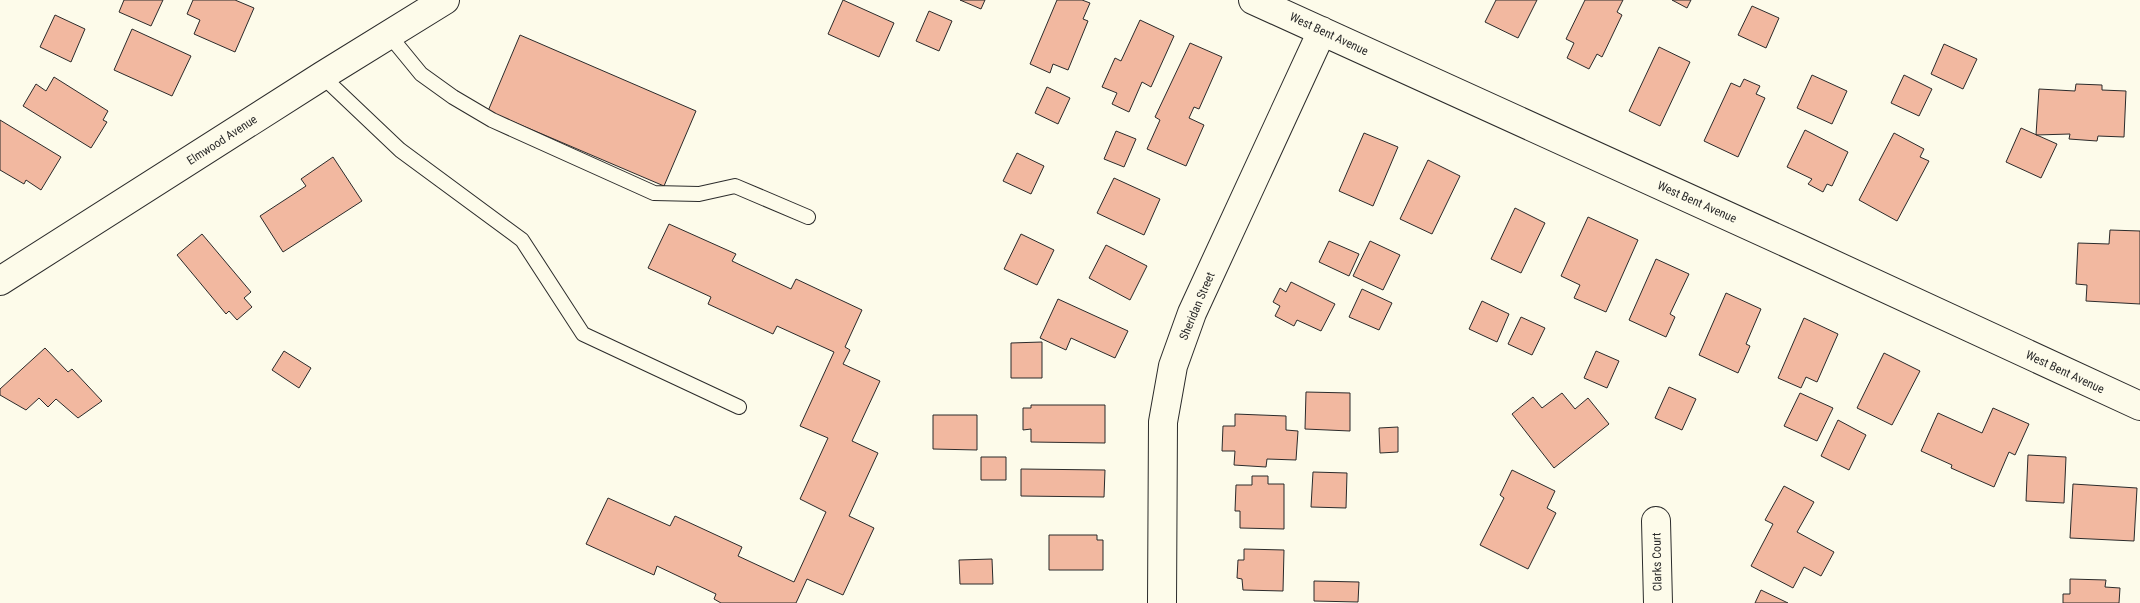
<svg xmlns="http://www.w3.org/2000/svg" width="2140" height="603" font-family="'Roboto Condensed',sans-serif">
	<rect width="100%" height="100%" fill="#fdfbea"/>
	<path fill="#f2b8a0" stroke="#2b2b2b" d="M124,0H163L151,26L119,12Z
		M193,0H235L254,8L235,52L194,34L200,20L187,14Z
		M843,0L894,23L879,57L828,34Z
		M960,0H985L981,9Z
		M1057,0H1082L1090,3L1083,19L1088,21L1068,70L1053,64L1050,73L1030,64Z
		M1496,0H1537L1518,38L1485,22Z
		M1585,0H1623L1617,12L1622,15L1602,57L1597,54L1589,69L1567,58L1574,43L1566,39Z
		M1672,0H1691L1687,8Z
		M1752,6L1779,18L1766,48L1738,35Z
		M929,11L952,21L939,51L916,41Z
		M55,15L85,29L71,62L40,47Z
		M1140,20L1174,36L1151,87L1142,82L1129,112L1112,104L1117,93L1102,87L1115,58L1121,61Z
		M132,29L191,56L172,96L114,70Z
		M520,35L696,111L664,186L488,111Z
		M1190,43L1222,57L1199,109L1194,107L1189,118L1204,125L1186,166L1147,149L1160,120L1155,117Z
		M1944,44L1977,59L1963,89L1931,74Z
		M1659,47L1690,62L1660,126L1629,111Z
		M1812,75L1847,91L1832,124L1797,108Z
		M1904,75L1932,89L1919,116L1891,103Z
		M54,77L108,111L103,120L107,122L91,148L23,106L36,84L46,91Z
		M1744,79L1760,86L1756,94L1765,98L1738,157L1704,141L1731,83L1740,87Z
		M2076,84L2102,85V90L2126,91L2124,137L2098,136L2097,141L2069,139L2070,134L2036,135L2039,89L2075,91Z
		M1047,87L1070,98L1058,124L1035,113Z
		M0,120L61,157L41,190L26,180L24,184L0,170Z
		M2021,128L2057,144L2041,178L2006,162Z
		M1805,130L1848,152L1832,186L1827,184L1823,192L1808,184L1812,179L1787,167Z
		M1116,131L1136,139L1124,167L1104,159Z
		M1364,133L1398,147L1373,206L1339,191Z
		M1894,133L1924,149L1920,157L1929,161L1897,221L1859,200Z
		M1017,153L1044,166L1031,194L1003,181Z
		M333,157L362,201L283,252L260,216L306,186L301,179Z
		M1428,160L1460,176L1432,234L1400,219Z
		M1114,178L1160,199L1144,235L1097,213Z
		M1515,208L1545,223L1521,273L1491,259Z
		M1588,217L1638,240L1606,312L1574,298L1580,285L1561,276Z
		M669,224L736,254L732,261L791,289L796,279L862,310L845,347L850,350L843,364L880,381L852,441L878,453L849,516L874,528L843,595L807,579L796,603H721L714,599L716,594L657,566L654,575L586,544L608,498L670,526L675,516L742,547L738,556L794,582L826,512L800,499L828,438L800,426L834,352L777,326L773,334L708,304L711,297L648,268Z
		M2110,230L2140,231V304L2086,301L2087,285L2076,284L2078,243L2109,244Z
		M202,234L251,292L244,298L252,307L237,320L229,311L226,314L177,255Z
		M1021,234L1054,250L1037,285L1004,269Z
		M1329,241L1359,254L1349,276L1319,262Z
		M1370,241L1400,255L1383,290L1353,276Z
		M1106,245L1147,266L1130,300L1089,278Z
		M1656,259L1689,274L1670,314L1675,317L1666,337L1629,320Z
		M1291,282L1335,304L1321,331L1297,320L1294,326L1275,316L1280,306L1273,302L1280,288L1286,292Z
		M1362,289L1392,303L1379,330L1349,317Z
		M1726,293L1761,309L1746,344L1750,346L1738,373L1699,355Z
		M1058,299L1128,331L1115,358L1071,338L1066,350L1040,338Z
		M1482,301L1509,314L1497,342L1469,329Z
		M1521,317L1545,328L1532,355L1508,344Z
		M1804,318L1838,334L1817,382L1806,377L1801,388L1778,378Z
		M1042,342V378H1011V343Z
		M45,348L68,372L72,369L102,401L78,418L56,399L48,407L39,398L26,410L0,395V389Z
		M284,351L311,368L299,388L272,370Z
		M1596,351L1619,361L1607,388L1584,378Z
		M1884,353L1920,371L1892,425L1857,408Z
		M1669,387L1696,399L1682,430L1655,418Z
		M1306,392L1350,393V431L1305,429Z
		M1562,393L1575,409L1588,398L1609,424L1554,468L1512,414L1533,397L1542,408Z
		M1800,393L1833,408L1817,441L1784,426Z
		M1031,405H1105V443L1031,442V429L1023,430V408H1031Z
		M1993,408L2029,424L2015,455L2009,452L1994,487L1951,468L1952,465L1921,451L1938,413L1982,433Z
		M1235,414L1286,416V430L1298,431L1296,460L1267,459L1266,467L1234,465L1235,451H1222L1223,426H1235Z
		M933,415H977V450L933,449Z
		M1838,420L1866,435L1849,470L1821,456Z
		M1398,427V452L1380,453L1379,428Z
		M2028,455L2066,457L2064,503L2026,501Z
		M981,457H1006V480H981Z
		M1021,469L1105,470L1104,497L1021,496Z
		M1512,470L1555,491L1547,508L1556,513L1528,569L1480,545L1504,498L1500,495Z
		M1313,472L1347,473L1346,508L1311,507Z
		M1252,476H1268V484H1284V529L1240,528V511H1235L1236,485H1252Z
		M2073,484L2137,488L2134,541L2070,538Z
		M1784,486L1814,502L1797,532L1834,552L1821,576L1804,567L1793,588L1751,566L1773,524L1765,520Z
		M1049,535H1097V540H1103V570H1049Z
		M1244,549L1284,550L1283,591L1243,590L1242,579L1237,578L1238,560H1244Z
		M992,559L993,584H960L959,560Z
		M2070,579L2106,580L2105,587L2120,588L2119,603H2063V594H2070Z
		M1314,581L1359,582L1358,602L1314,601Z
		M1761,590L1788,603H1755Z"/>
	<g fill="none" stroke-linecap="round" stroke-linejoin="round">
		<g stroke="#2b2b2b" stroke-width="16">
			<path id="service" d="M389,35L421,74L453,97L492,120L654,193L699,194L735,186L808,217
				M322,76L400,150L522,240L583,334L739,407"/>
		</g>
		<g stroke="#2b2b2b" stroke-width="30">
			<path id="minor" d="M1253,0L1798,248L2140,406
				M0,281L322,76L445,0
				M1656,521L1658,603
				M1162,603L1163,422L1173,366L1192,313L1322,31"/>
		</g>
		<use href="#service" stroke="#fdfbea" stroke-width="14"/>
		<use href="#minor" stroke="#fdfbea" stroke-width="28"/>
	</g>
	<g text-anchor="middle" dominant-baseline="central" stroke-width="4" stroke-linejoin="round" paint-order="stroke">
		<g font-size="12" fill="#2b2b2b" stroke="#fdfbea">
			<text transform="translate(1329 34) rotate(25)">West Bent Avenue</text>
			<text transform="translate(222 140) rotate(-33)">Elmwood Avenue</text>
			<text transform="translate(1697 202) rotate(24)">West Bent Avenue</text>
			<text transform="translate(1197 306) rotate(-67)">Sheridan Street</text>
			<text transform="translate(2065 372) rotate(25)">West Bent Avenue</text>
			<text transform="translate(1657 562) rotate(-91)">Clarks Court</text>
		</g>
	</g>
</svg>
